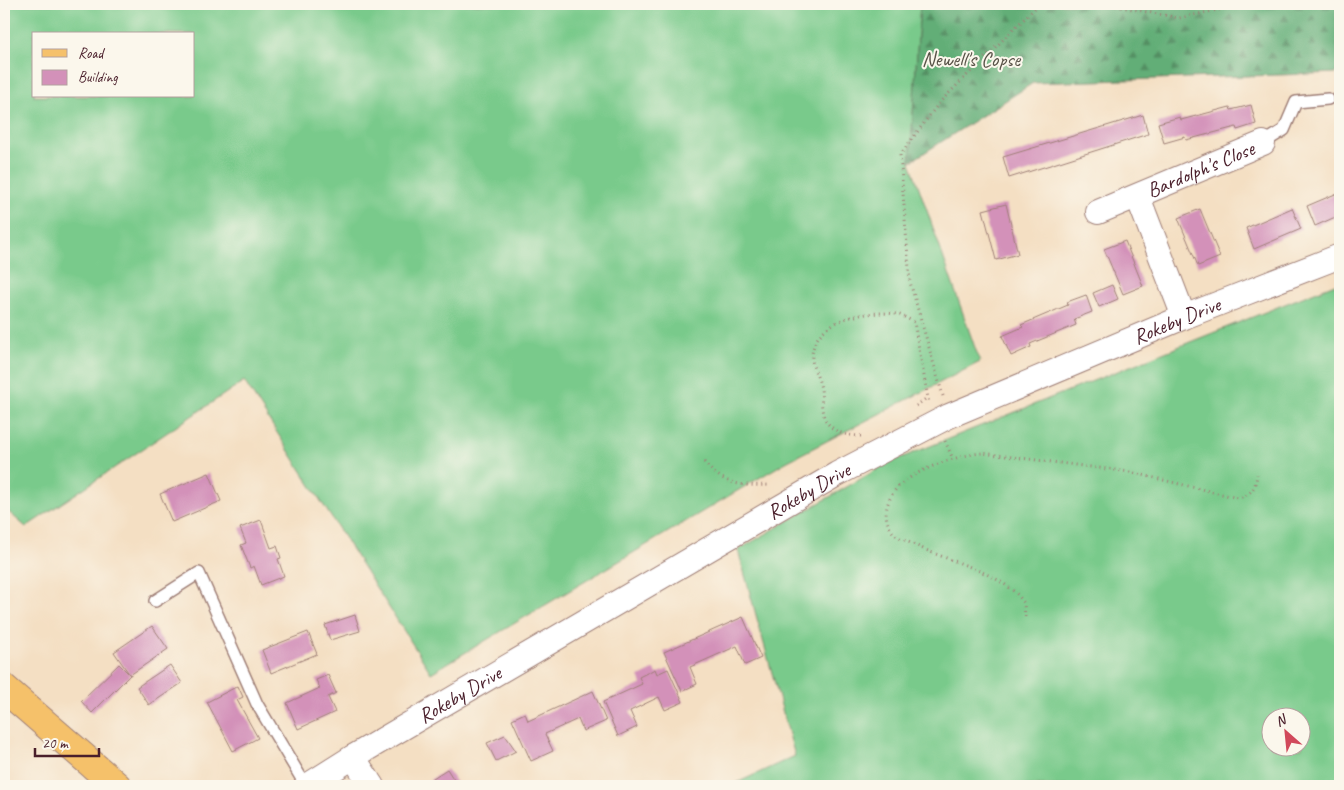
<svg xmlns="http://www.w3.org/2000/svg" width="1344" height="790" font-family="Caveat,sans-serif">
	<defs>
		<pattern id="forest-firs" width="22" height="20" patternUnits="userSpaceOnUse" patternTransform="scale(1.25)"><rect width="22" height="20" fill="#62ae77"/><path d="M5 1l3.5 6h-7zM16 11l3.5 6h-7z" fill="#538d62"/></pattern>
	</defs>
	<rect width="100%" height="100%" fill="#fbf7ec"/>
	<filter id="ink" filterUnits="userSpaceOnUse"><feTurbulence type="fractalNoise" baseFrequency=".02" numOctaves="2"/><feDisplacementMap in="SourceGraphic" scale="10" xChannelSelector="R" yChannelSelector="G"/><feConvolveMatrix kernelMatrix="1 2 1 2 8 2 1 2 1" color-interpolation-filters="sRGB"/></filter>
	<filter id="wash" filterUnits="userSpaceOnUse"><feTurbulence type="fractalNoise" baseFrequency=".0096" numOctaves="4" result="noise"/><feDisplacementMap in="SourceGraphic" scale="20" xChannelSelector="R" yChannelSelector="G"/><feGaussianBlur stdDeviation="1.12" result="paint"/><feColorMatrix in="noise" values="0 0 0 0 0 0 0 0 0 0 0 0 0 0 0 0 0 1.4 0 .05"/><feComposite in="paint" operator="in"/></filter>
	<g filter="url(#wash)">
		<rect width="100%" height="100%" fill="#f4dfc3"/>
		<path fill="#79ca8b" stroke="#62745b" fill-rule="evenodd" d="M4,4H920L910,162L980,362L786,462L431,673L244,381L26,527L4,508ZM34,34H194V96H34Z
			M1340,282V786H730L795,756L738,550L888,463ZM1272,718H1302V748H1272Z"/>
		<path fill="url(#forest-firs)" stroke="#566651" d="M920,4H1340V73L1033,83L910,162Z"/>
		<g id="blocks">
			<path fill="#d391b9" d="M1251,105L1256,124L1237,130L1236,127L1186,140L1185,137L1164,143L1158,123L1180,117L1181,120L1230,107L1231,110Z
				M1143,115L1148,134L1009,178L1003,157Z
				M1340,192V215L1315,226L1307,206Z
				M1006,204L1018,254L996,260L983,210Z
				M1292,208L1301,229L1254,249L1246,228Z
				M1200,209L1220,257L1198,266L1178,218Z
				M1125,241L1143,286L1123,294L1104,249Z
				M1112,285L1118,299L1099,307L1093,293Z
				M1086,295L1092,312L1074,319L1076,325L1030,344L1031,347L1011,356L1002,336L1023,327L1021,325L1068,305L1067,302Z
				M209,473L221,501L172,522L160,494Z
				M261,520L271,548L277,546L281,558L278,559L284,576L261,585L254,566L250,568L241,545L246,543L240,528Z
				M355,615L360,631L330,640L325,625Z
				M743,617L761,658L745,665L737,646L690,667L697,684L682,691L664,652Z
				M152,626L168,649L130,675L92,713L81,701L119,664L130,675L114,652Z
				M308,632L317,654L271,673L262,650Z
				M170,665L182,683L149,705L137,687Z
				M655,669L657,674L668,669L683,702L665,710L659,697L630,711L637,727L618,736L603,702L642,684L639,677Z
				M328,675L336,693L328,697L335,712L298,729L287,703L320,688L316,680Z
				M238,686L243,697L237,700L258,738L233,751L207,702Z
				M593,691L606,721L583,731L578,719L545,734L553,751L531,761L512,719L525,713L528,721Z
				M505,735L516,751L496,761L487,743Z
				M447,769L458,786H434L430,780Z"/>
		</g>
	</g>
	<g filter="url(#ink)">
		<use href="#blocks" fill-opacity="0" stroke="#9f7f77" stroke-width="1"/>
		<g fill="none" stroke-linecap="round" stroke-linejoin="round">
			<g stroke="#9f7f77" stroke-width="14">
				<path id="service" d="M1263,143L1284,130L1296,102L1328,99
					M155,601L199,573L257,704L306,786"/>
			</g>
			<g stroke="#9f7f77" stroke-width="26">
				<g id="minor">
					<path d="M1138,197L1184,317"/>
					<path id="s1" d="M1098,212L1263,143"/>
					<path d="M353,757L372,786"/>
					<path id="s2" d="M307,786L353,757L837,474L949,416L1184,317L1340,256"/>
				</g>
			</g>
			<g stroke="#9f7f77" stroke-width="30">
				<path id="primary" d="M4,688L117,786"/>
			</g>
			<path stroke="#9f7f77" stroke-width="3" stroke-dasharray="1 4" stroke-linecap="butt" d="M1106,4L1179,18L1247,4
				M943,396L910,282L900,155L939,103L1039,4
				M916,406L927,398
				M861,436C842,436 824,429 822,408C821,402 822,395 821,389C819,377 811,367 812,355C815,318 867,310 896,314C902,315 908,319 914,322L929,403
				M945,441L953,459
				M704,462C723,486 743,486 771,485
				M1025,617L1024,603C1004,572 946,561 915,545C907,541 897,538 892,531C882,517 886,502 896,489C913,470 958,455 982,453L1130,472L1238,498C1251,495 1256,488 1257,474"/>
			<use href="#service" stroke="#fff" stroke-width="11"/>
			<use href="#minor" stroke="#fff" stroke-width="24"/>
			<use href="#primary" stroke="#f5c16b" stroke-width="28"/>
		</g>
	</g>
	<g text-anchor="middle" dominant-baseline="central" stroke-width="4" stroke-linejoin="round" paint-order="stroke">
		<g font-size="21" fill="#585248" stroke="#fbf7ec">
			<text x="971" y="59">Newell's Copse</text>
		</g>
		<g font-size="21" fill="#4a1f2b" stroke="#fbf7ec">
			<text stroke="none"><textPath href="#s1" startOffset="111">Bardolph's Close</textPath></text>
			<text stroke="none"><textPath href="#s2" startOffset="988">Rokeby Drive</textPath></text>
			<text stroke="none"><textPath href="#s2" startOffset="582">Rokeby Drive</textPath></text>
			<text stroke="none"><textPath href="#s2" startOffset="178">Rokeby Drive</textPath></text>
		</g>
	</g>
	<rect width="1344" height="790" fill="none" stroke="#fbf7ec" stroke-width="20"/>
	<rect x="32" y="32" width="162" height="65" fill="#fbf7ec" stroke="#b4a19f"/>
	<rect x="42" y="49" width="25" height="8" fill="#f5c16b" stroke="#b4a19f"/>
	<text x="78" y="58" font-size="15" fill="#4a1f2b">Road</text>
	<rect x="42" y="70" width="25" height="15" fill="#d391b9" stroke="#b4a19f"/>
	<text x="78" y="82" font-size="15" fill="#4a1f2b">Building</text>
	<g transform="translate(1286 732) rotate(333)"><circle r="24" fill="#fbf7ec" stroke="#b4a19f"/>
	<path d="M0-4L9 19L0 12L-9 19Z" fill="#d1495b"/>
	<text y="-8" font-size="14" font-weight="bold" text-anchor="middle" fill="#4a1f2b">N</text>
	</g>
	<path d="M35 748v8h64v-8" fill="none" stroke="#4a1f2b" stroke-width="2.5"/>
	<text x="42" y="748" font-size="15" fill="#4a1f2b" stroke="#fbf7ec" stroke-width="4" paint-order="stroke">20 m</text>
</svg>
